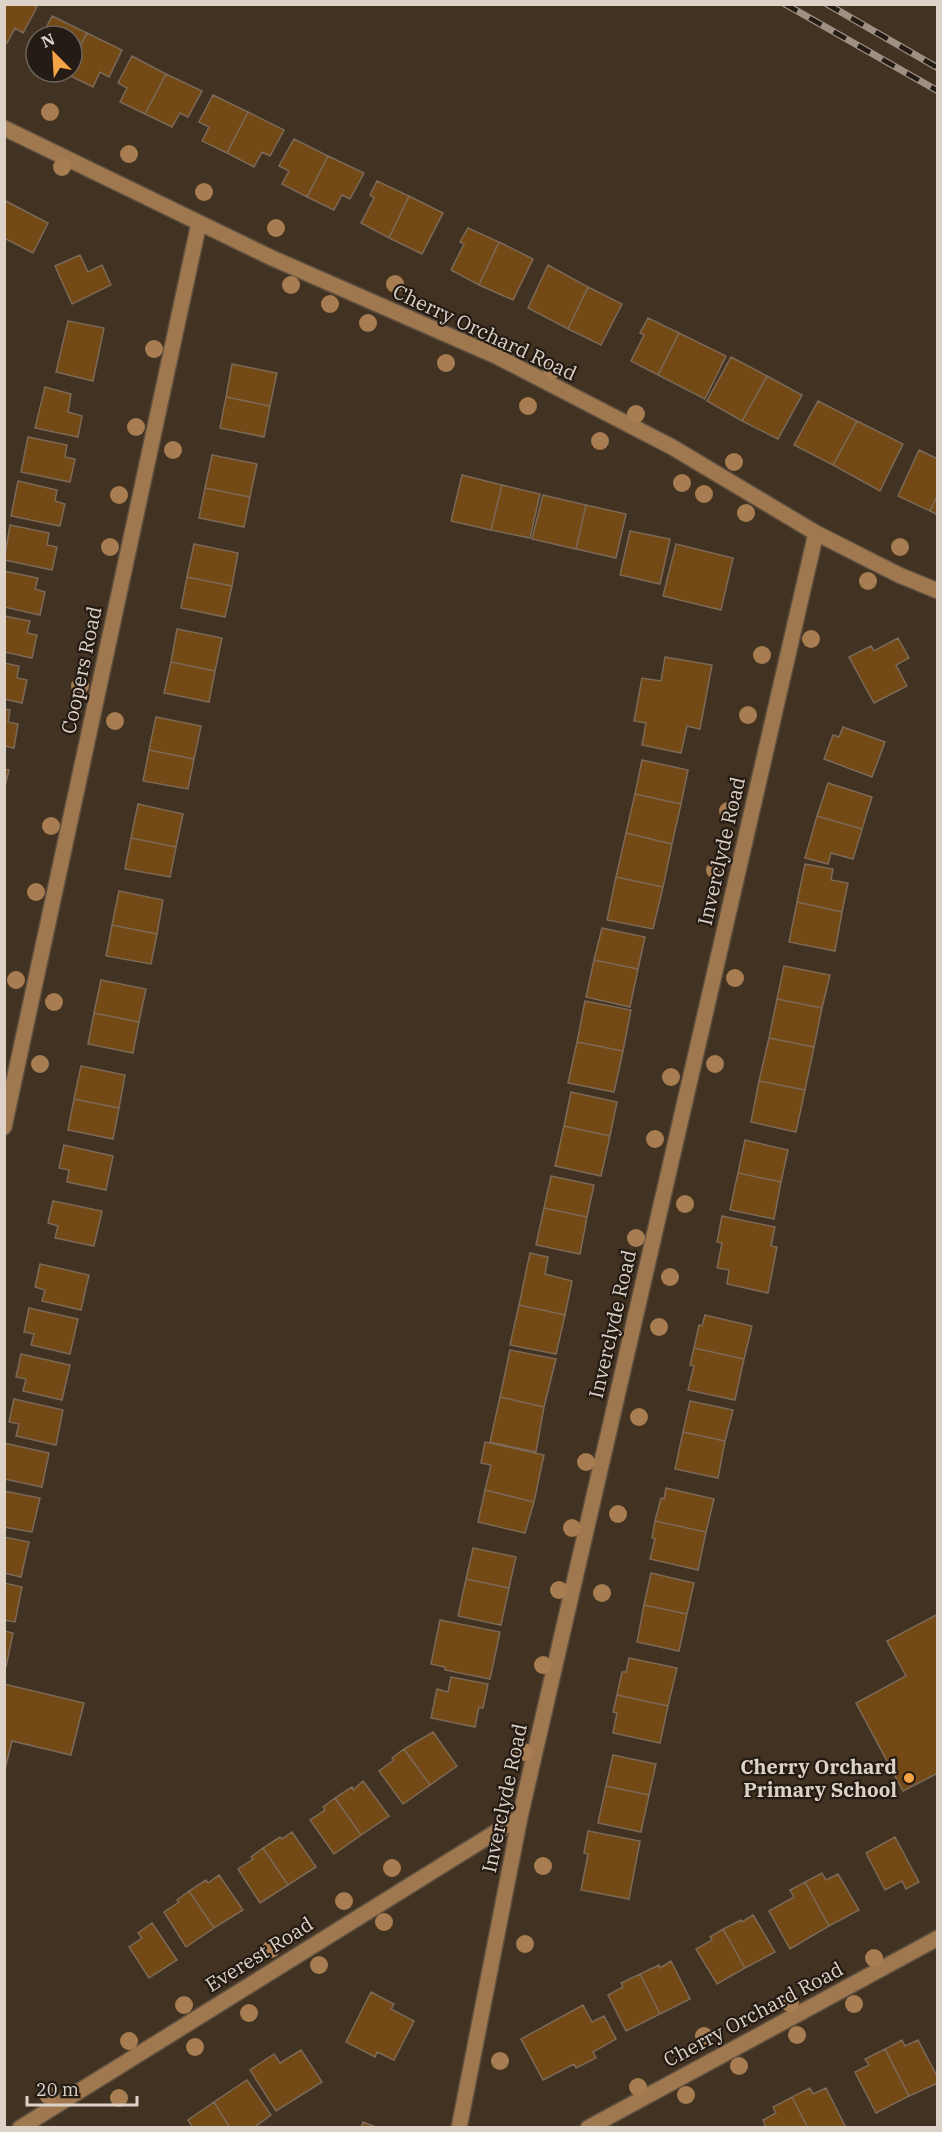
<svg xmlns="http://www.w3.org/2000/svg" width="942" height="2132" font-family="'IBM Plex Serif',serif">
	<rect width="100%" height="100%" fill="#423221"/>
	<path fill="#734916" stroke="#7c6957" stroke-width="1.5" d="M4,4H32L37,7L23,33L15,28L7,43L4,42Z
		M52,16L87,33L72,61V36H42Z
		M87,33L122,50L109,77L100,72L93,87L66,74L72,72V61Z
		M132,56L166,74L145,114L120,102L127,88L118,83Z
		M166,74L202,91L188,117L180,113L172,127L145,114Z
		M213,95L248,112L227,153L202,141L209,127L199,122Z
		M248,112L284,130L270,156L262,152L254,167L227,153Z
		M294,139L328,156L307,197L282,184L289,171L279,166Z
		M328,156L364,173L350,199L342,195L334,210L307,197Z
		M377,181L409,196L389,238L361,223L374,198L370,195Z
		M409,196L443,213L422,254L389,238Z
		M4,200L48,223L33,253L4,238Z
		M468,228L499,242L479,285L451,270L464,244L460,242Z
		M499,242L533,259L513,300L479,285Z
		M80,255L88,272L102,265L111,285L72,304L55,266Z
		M548,265L588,287L568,329L528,308Z
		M588,287L622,304L601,345L568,329Z
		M648,318L679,333L658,375L631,361L644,335L640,333Z
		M68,321L104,328L93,381L56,372Z
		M679,333L726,356L705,399L658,375Z
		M731,357L767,376L742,421L707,401Z
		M232,364L277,373L270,406L226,397Z
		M767,376L802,395L778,439L742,421Z
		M45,387L71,394L68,412L82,416L78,437L35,428Z
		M226,397L270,406L264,437L220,428Z
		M818,401L857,421L833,465L794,445Z
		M857,421L903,444L880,491L833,465Z
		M28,437L67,445L65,457L75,459L70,482L21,472Z
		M919,450L938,459V494L930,511L898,496Z
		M212,455L257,464L250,497L205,488Z
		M462,475L502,485L491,530L451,521Z
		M18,481L57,490L55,501L65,504L60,526L11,516Z
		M502,485L540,494L530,538L491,530Z
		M205,488L250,497L244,527L199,518Z
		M938,494V515L930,511Z
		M543,495L586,505L576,549L532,539Z
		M586,505L626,514L616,558L576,549Z
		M10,525L49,533L47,545L57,547L52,570L4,560Z
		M630,531L670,539L660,584L620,575Z
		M194,544L238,553L232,586L187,577Z
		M676,544L733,558L721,610L663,596Z
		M4,571L38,578L35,589L45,592L40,615L4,607Z
		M187,577L232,586L225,617L181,608Z
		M4,616L30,621L27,633L37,635L32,658L4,652Z
		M177,629L222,638L215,671L171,662Z
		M898,638L909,658L896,665L907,686L874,703L849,657L871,646L874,651Z
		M665,657L712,665L700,729L687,726L681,753L642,745L646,723L634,721L642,678L661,681Z
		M171,662L215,671L209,702L164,693Z
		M4,663L19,666L17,678L27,680L22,703L4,699Z
		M4,709L10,710L8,722L18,724L14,748L4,746Z
		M156,717L201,726L194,759L149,750Z
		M843,727L885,742L872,777L824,759L833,735L839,737Z
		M149,750L194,759L188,789L143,781Z
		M642,760L688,770L681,804L635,794Z
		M4,769L9,770L4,790Z
		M828,783L872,797L862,829L817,816Z
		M635,794L681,804L672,844L626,833Z
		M138,804L183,814L176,847L131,838Z
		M817,816L862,829L853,859L831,853L828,864L805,858Z
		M626,833L672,844L663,887L616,877Z
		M131,838L176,847L170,877L125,869Z
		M805,864L833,869L831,880L848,883L842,912L797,902Z
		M616,877L663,887L653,929L607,920Z
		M119,891L163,900L157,934L112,925Z
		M797,902L842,912L835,951L789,942Z
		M112,925L157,934L151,964L106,956Z
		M602,928L645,937L638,969L594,960Z
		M594,960L638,969L630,1007L586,997Z
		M784,966L830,975L822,1008L777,999Z
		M101,980L146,989L139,1022L94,1013Z
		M777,999L822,1008L814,1047L769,1038Z
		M585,1001L631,1010L623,1051L577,1042Z
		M94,1013L139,1022L133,1053L88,1044Z
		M769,1038L814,1047L805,1090L759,1081Z
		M577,1042L623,1051L614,1092L568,1083Z
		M81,1066L125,1075L119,1108L74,1099Z
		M759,1081L805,1090L796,1132L751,1122Z
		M571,1092L617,1102L610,1136L564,1126Z
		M74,1099L119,1108L113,1139L68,1130Z
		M564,1126L610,1136L601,1176L555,1166Z
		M745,1140L788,1150L781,1182L738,1173Z
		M64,1145L113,1156L106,1190L67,1182L69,1170L59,1168Z
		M738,1173L781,1182L774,1219L730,1210Z
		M551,1176L594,1185L587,1217L544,1208Z
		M53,1201L102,1211L94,1246L55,1238L58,1226L48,1223Z
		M544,1208L587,1217L580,1254L536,1245Z
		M722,1216L775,1227L771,1246L777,1247L768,1293L727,1284L729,1270L717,1268L722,1243L717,1242Z
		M530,1253L548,1257L545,1274L572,1281L565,1315L519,1305Z
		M40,1264L89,1275L81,1310L42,1301L45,1290L35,1287Z
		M519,1305L565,1315L556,1354L510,1345Z
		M29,1308L78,1319L70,1354L31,1345L34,1334L24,1332Z
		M705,1315L752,1326L744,1359L694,1348L699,1325L702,1326Z
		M694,1348L744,1359L735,1400L688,1390L694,1366L690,1365Z
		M510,1350L556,1359L544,1407L500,1397Z
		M21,1354L70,1365L62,1400L23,1391L26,1379L16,1377Z
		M500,1397L544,1407L536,1452L490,1442Z
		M14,1399L63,1410L56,1445L16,1436L19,1424L9,1422Z
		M690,1401L733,1410L725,1441L683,1432Z
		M683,1432L725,1441L718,1478L675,1469Z
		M485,1442L544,1455L534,1502L485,1490L491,1465L481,1463Z
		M4,1443L49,1453L42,1487L4,1479Z
		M666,1488L714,1499L706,1532L655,1521L661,1498L664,1499Z
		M485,1490L534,1502L525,1533L478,1522Z
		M4,1491L40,1498L32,1532L4,1527Z
		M655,1521L706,1532L698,1570L650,1559L655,1539L652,1538Z
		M4,1537L29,1542L21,1577L4,1573Z
		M473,1548L516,1557L509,1588L466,1579Z
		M651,1573L694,1583L687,1614L644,1605Z
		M466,1579L509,1588L501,1625L458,1616Z
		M4,1583L22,1587L15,1622L4,1620Z
		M644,1605L687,1614L679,1651L637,1642Z
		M938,1614V1773L903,1791L856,1703L906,1676L887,1641Z
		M440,1620L500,1632L490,1679L445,1670V1667L431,1664Z
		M4,1631L13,1633L6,1667H4Z
		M629,1658L677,1668L668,1706L617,1695L622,1672H626Z
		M451,1677L488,1684L483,1708L479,1707L475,1727L431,1718L437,1689L448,1692Z
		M4,1684L84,1703L71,1755L12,1741L4,1773Z
		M617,1695L668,1706L660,1743L613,1733L617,1713L613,1712Z
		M433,1732L457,1766L430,1785L404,1749Z
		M404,1749L430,1785L403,1804L379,1771L394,1760L392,1758Z
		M613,1755L656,1764L649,1795L606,1786Z
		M363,1781L389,1816L361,1835L335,1798L352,1787L353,1790Z
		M606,1786L649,1795L641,1832L598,1823Z
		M335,1798L361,1835L334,1854L310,1820L325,1810L323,1807Z
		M588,1831L640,1841L629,1899L581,1890L588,1854L584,1853Z
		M292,1832L316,1867L288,1885L263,1848L280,1837L282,1839Z
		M895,1837L919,1882L906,1889L902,1881L885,1890L866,1853Z
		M263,1848L288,1885L260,1903L238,1869L253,1859L251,1857Z
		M822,1873L826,1880L838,1874L859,1910L829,1926L805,1882Z
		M219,1875L243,1910L214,1928L189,1891L206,1880L208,1883Z
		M805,1882L829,1926L790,1949L769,1911L794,1897L790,1890Z
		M189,1891L214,1928L186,1947L164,1912L179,1902L177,1900Z
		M753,1915L775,1952L745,1968L723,1929L741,1920L742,1922Z
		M152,1923L177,1960L149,1978L129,1947L142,1938L138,1933Z
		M723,1929L745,1968L717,1984L696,1949L712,1940L710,1937Z
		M671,1961L690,1999L660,2014L640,1974L659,1965L660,1968Z
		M640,1974L660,2014L626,2031L608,1995L623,1987L621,1983Z
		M371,1992L394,2004L391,2009L414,2021L394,2060L377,2052L375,2057L346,2042Z
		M583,2005L592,2022L604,2016L616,2039L593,2052L596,2058L576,2068L574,2064L543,2080L521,2039Z
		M902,2040L905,2046L918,2040L938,2078V2083L909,2096L885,2049Z
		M885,2049L909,2096L876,2113L855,2072L869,2065L865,2059Z
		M301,2050L322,2082L276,2111L250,2070L274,2054L280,2063Z
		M247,2080L271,2115L253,2128H230L214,2102Z
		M810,2088L813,2094L826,2088L846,2128H808L792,2097Z
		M792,2097L808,2128H766L763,2120L776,2113L773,2107Z
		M214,2102L230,2128H193L188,2120Z
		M363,2122L378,2128H361Z"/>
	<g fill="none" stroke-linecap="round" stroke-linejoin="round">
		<g stroke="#5e4f3f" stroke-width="18">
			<path id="minor" d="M4,128L272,258L498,357L672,447L816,533L899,575L938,591
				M4,1127L199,223
				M20,2128L520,1817
				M459,2128L520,1817L816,533
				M588,2128L938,1938"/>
		</g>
		<use href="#minor" stroke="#9f784f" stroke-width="15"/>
		<g stroke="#9e9184" stroke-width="7">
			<path id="rail" d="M785,4L938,91
				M827,4L938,68"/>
		</g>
		<use href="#rail" stroke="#231b14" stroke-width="4.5" stroke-dasharray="14" stroke-linecap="butt"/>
	</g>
	<g fill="#a77d51">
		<circle cx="50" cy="112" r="9"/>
		<circle cx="129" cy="154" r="9"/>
		<circle cx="62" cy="167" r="9"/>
		<circle cx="204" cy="192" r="9"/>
		<circle cx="276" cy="228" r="9"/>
		<circle cx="395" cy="284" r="9"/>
		<circle cx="291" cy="285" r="9"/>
		<circle cx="330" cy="304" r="9"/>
		<circle cx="368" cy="323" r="9"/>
		<circle cx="154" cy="349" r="9"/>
		<circle cx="446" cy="363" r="9"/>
		<circle cx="552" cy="370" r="9"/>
		<circle cx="528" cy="406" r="9"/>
		<circle cx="636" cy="414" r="9"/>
		<circle cx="136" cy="427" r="9"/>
		<circle cx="600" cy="441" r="9"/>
		<circle cx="173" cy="450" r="9"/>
		<circle cx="734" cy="462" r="9"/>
		<circle cx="682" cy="483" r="9"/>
		<circle cx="704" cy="494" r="9"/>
		<circle cx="119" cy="495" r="9"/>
		<circle cx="746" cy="513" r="9"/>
		<circle cx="110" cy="547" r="9"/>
		<circle cx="900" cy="547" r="9"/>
		<circle cx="868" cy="581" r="9"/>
		<circle cx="811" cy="639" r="9"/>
		<circle cx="762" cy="655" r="9"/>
		<circle cx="80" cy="686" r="9"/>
		<circle cx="748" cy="715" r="9"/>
		<circle cx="115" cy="721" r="9"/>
		<circle cx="728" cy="811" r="9"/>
		<circle cx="51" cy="826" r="9"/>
		<circle cx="715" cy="870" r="9"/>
		<circle cx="36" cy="892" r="9"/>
		<circle cx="735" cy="978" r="9"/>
		<circle cx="16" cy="980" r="9"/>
		<circle cx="54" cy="1002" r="9"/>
		<circle cx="40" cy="1064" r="9"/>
		<circle cx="715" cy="1064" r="9"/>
		<circle cx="671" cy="1077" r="9"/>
		<circle cx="655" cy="1139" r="9"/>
		<circle cx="685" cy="1204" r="9"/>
		<circle cx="636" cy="1238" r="9"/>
		<circle cx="670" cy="1277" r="9"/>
		<circle cx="659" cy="1327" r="9"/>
		<circle cx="639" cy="1417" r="9"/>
		<circle cx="586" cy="1462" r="9"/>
		<circle cx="618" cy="1514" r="9"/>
		<circle cx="572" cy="1528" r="9"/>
		<circle cx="559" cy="1590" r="9"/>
		<circle cx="602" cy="1593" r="9"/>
		<circle cx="543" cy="1665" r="9"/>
		<circle cx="524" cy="1752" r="9"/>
		<circle cx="543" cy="1866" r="9"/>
		<circle cx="392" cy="1868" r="9"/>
		<circle cx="344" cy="1901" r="9"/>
		<circle cx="384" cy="1922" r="9"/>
		<circle cx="525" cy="1944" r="9"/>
		<circle cx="271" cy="1949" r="9"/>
		<circle cx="874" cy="1958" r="9"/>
		<circle cx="319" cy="1965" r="9"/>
		<circle cx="790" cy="2003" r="9"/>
		<circle cx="854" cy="2004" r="9"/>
		<circle cx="184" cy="2005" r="9"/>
		<circle cx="249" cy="2013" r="9"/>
		<circle cx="797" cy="2035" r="9"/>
		<circle cx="704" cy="2036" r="9"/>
		<circle cx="129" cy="2041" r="9"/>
		<circle cx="195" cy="2047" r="9"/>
		<circle cx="500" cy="2061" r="9"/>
		<circle cx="739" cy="2066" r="9"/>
		<circle cx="638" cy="2087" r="9"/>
		<circle cx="48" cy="2095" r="9"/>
		<circle cx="686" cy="2095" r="9"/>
		<circle cx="119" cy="2098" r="9"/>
	</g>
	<circle fill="#f4a345" stroke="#231b14" stroke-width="2" cx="909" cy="1778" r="6"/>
	<g text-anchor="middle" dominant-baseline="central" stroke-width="4.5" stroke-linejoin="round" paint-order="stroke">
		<g font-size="20" fill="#ddd2c8" stroke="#231b14">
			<text transform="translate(485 332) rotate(25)">Cherry Orchard Road</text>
			<text transform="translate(81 670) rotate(-78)">Coopers Road</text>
			<text transform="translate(721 851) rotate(-77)">Inverclyde Road</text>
			<text transform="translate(612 1324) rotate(-77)">Inverclyde Road</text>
			<text transform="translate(504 1798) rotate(-78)">Inverclyde Road</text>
			<text transform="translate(259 1954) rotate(-32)">Everest Road</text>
			<text transform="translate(753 2014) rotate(-28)">Cherry Orchard Road</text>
		</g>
		<g font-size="20" font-weight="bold" fill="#ddd2c8" stroke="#231b14" text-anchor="end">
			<text x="897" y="1766">Cherry Orchard<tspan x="897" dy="23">Primary School</tspan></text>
		</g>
	</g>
	<rect width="942" height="2132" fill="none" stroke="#ddd2c8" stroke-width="12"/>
	<g transform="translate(54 54) rotate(336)"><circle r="28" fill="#231b14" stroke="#6d645c" stroke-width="1.5"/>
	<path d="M0-4.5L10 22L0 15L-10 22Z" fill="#f4a345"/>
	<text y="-9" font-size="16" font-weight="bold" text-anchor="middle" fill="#ddd2c8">N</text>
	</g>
	<path d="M27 2096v9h110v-9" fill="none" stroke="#ddd2c8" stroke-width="3"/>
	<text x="36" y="2096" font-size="18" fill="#ddd2c8" stroke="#231b14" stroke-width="4.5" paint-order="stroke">20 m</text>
</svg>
